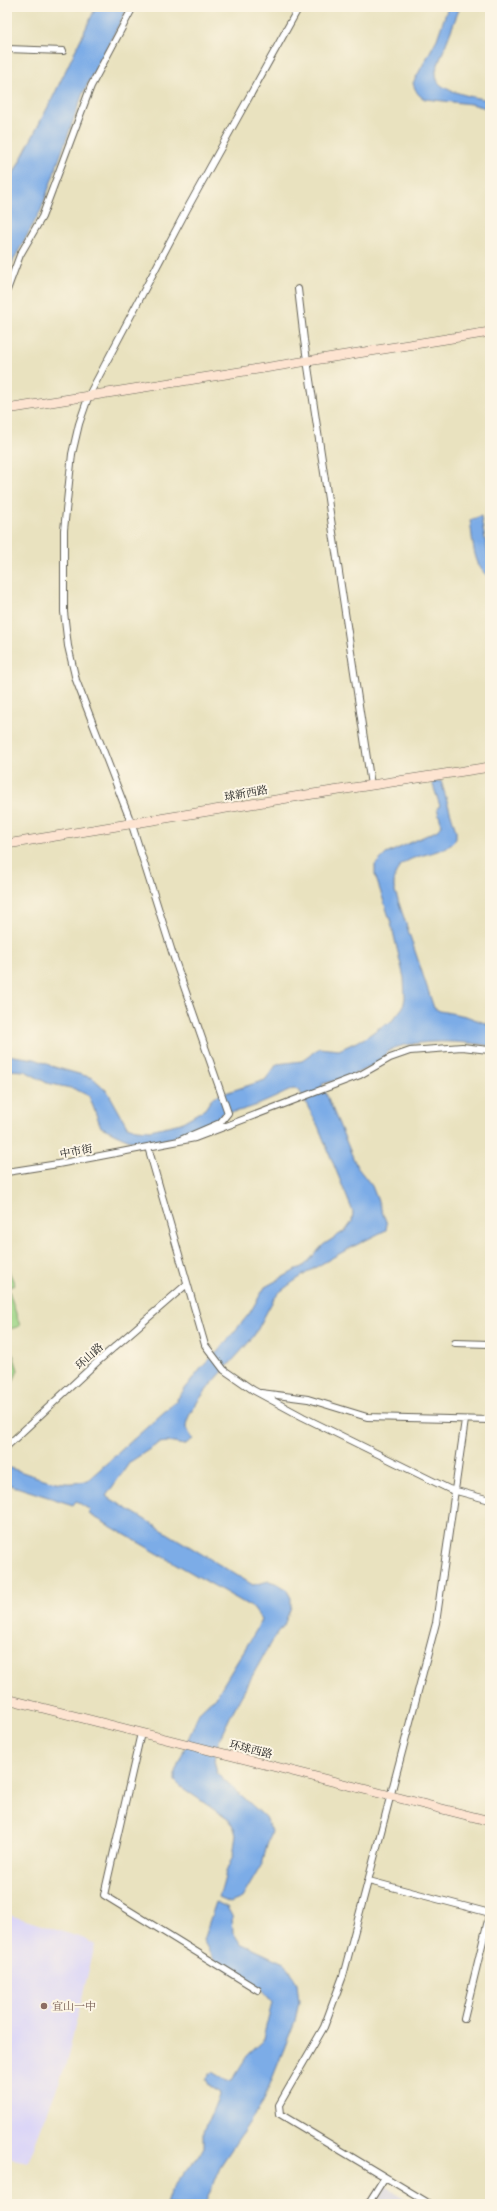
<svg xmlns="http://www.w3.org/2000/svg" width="497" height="2211" font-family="'Libre Caslon Text','Noto Serif SC',serif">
	<rect width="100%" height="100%" fill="#fcf5e5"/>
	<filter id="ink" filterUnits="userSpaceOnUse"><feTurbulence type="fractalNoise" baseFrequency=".025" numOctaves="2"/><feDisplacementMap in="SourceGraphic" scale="8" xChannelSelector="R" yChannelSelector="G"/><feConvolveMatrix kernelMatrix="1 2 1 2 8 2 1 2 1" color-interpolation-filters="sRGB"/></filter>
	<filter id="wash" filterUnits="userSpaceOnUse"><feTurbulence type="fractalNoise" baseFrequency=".012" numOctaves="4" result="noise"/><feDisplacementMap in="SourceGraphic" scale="16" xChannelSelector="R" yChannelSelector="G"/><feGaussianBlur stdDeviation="0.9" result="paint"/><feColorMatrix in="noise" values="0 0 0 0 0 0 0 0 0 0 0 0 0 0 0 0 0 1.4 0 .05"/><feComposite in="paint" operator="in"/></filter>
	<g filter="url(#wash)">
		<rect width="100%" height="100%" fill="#e9e2bf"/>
		<path fill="#dbd6f7" d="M7,1914L85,1939L95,1945L65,2067L28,2162L7,2158Z"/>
		<path fill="#c1c2dd" d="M386,2186L415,2204H375Z"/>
		<path fill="#9fd587" stroke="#5e7852" d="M7,1267L15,1285L8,1288L20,1326L7,1330Z
			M7,1336L18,1370L7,1397Z"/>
		<path fill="#7cace7" stroke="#4c6482" d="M96,7H128L83,93L41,210L13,261L7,279V186L53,97Z
			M448,7H460L436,70C436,76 436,81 441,85C449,92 479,99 490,100V109L471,104L425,99C418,96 415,90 413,83L437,39Z
			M481,516C484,538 490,556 490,578C472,566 473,539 470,520Z
			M441,781L456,831V839C438,862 392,847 394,888L434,1008L440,1011L466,1016L490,1025V1046C465,1041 416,1039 392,1049C386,1052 384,1058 379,1061C362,1073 341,1079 322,1084L357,1167L372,1186L387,1224L386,1230C350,1248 313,1266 281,1291C272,1298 262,1323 255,1334C240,1356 185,1405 186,1428L193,1439L184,1445L168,1442L159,1443L130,1462L106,1496L253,1585L269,1581L278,1584L286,1589L291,1598V1607L284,1625L271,1642L232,1713L218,1742L214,1760L217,1773L265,1817L271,1831L262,1864L242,1898L230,1903L219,1898L226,1872L233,1855L236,1835L234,1828L229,1820L180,1786L175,1781V1772L199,1712L217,1695L257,1629L261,1619L253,1608L89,1514L90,1510L76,1501L73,1505L7,1484V1467C31,1474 65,1491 89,1479L174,1403L202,1367L219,1350L249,1314L265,1287L305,1265L323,1245L346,1230L352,1222L353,1212L318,1126L299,1090L293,1089C271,1099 248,1112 223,1113C214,1128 156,1145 138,1142C126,1140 113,1132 101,1127L89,1096L75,1089L47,1083L25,1071L7,1070V1055L35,1059L54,1067L93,1078L108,1092L127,1126L136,1129L150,1130L181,1123L205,1109L213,1097L265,1080L277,1064L302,1061L319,1048L339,1050L365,1038L379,1028L391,1022L403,1007L405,998L404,978L391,923L375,875V865L386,854L436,831L442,826L437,808L440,806L432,782Z
			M216,1902L227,1907L232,1916L233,1932L240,1943L286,1964L297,1983L299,2002L295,2021L263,2102L221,2165L205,2204H166L170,2192L201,2152L204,2147V2131L220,2093L210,2087L206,2079L212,2072L227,2081L232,2080L247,2056L262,2042L272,2003C260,1981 236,1978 218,1963C212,1958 207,1947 203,1940Z"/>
	</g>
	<g filter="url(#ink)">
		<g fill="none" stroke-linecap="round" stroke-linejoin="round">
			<g stroke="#646155" stroke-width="8">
				<path id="street" d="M7,49L63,51
					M298,289L304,340L371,785
					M7,290L20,255L42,217L91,86L133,7
					M178,1141L220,1123L228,1113L172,952L132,825L76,680L68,646L64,612V530L72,454L79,424L89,395L187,209L299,7
					M148,1147L205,1345L224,1370L253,1390L303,1417L449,1489L490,1500
					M7,1172L58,1164L195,1138L360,1075L390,1058L410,1051L462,1047L489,1050
					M455,1343L490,1344
					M261,1393L308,1399L367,1417L490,1420
					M7,1446L96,1363L187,1284
					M141,1733L104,1895L258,1990
					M369,1881L490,1913
					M464,2019L490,1912
					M368,2204L385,2177
					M430,2204L280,2114L279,2105L324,2027L343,1976L436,1623L465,1420"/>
			</g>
			<g stroke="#646155" stroke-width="10">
				<path id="secondary" d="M7,409L490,332
					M7,844L300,796L490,767
					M7,1699L490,1821"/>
			</g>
			<use href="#street" stroke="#fff" stroke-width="6"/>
			<use href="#secondary" stroke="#fde4d1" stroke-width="9"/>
		</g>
	</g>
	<circle fill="#8d6e63" stroke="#fcf5e5" stroke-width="1.5" cx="44" cy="2006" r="4"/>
	<g text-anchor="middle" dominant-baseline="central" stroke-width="4" stroke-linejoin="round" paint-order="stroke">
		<g font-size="11" fill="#1c1c1c" stroke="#fcf5e5">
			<text transform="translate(246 793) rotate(-10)">球新西路</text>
			<text transform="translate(76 1151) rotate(-11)">中市街</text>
			<text transform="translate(89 1356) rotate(-42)">环山路</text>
			<text transform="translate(251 1749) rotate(14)">环球西路</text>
		</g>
		<g font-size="11" fill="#785e54" stroke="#fcf5e5" text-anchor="start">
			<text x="52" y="2006">宜山一中</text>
		</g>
	</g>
	<rect width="497" height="2211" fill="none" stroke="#fcf5e5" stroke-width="24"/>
</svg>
